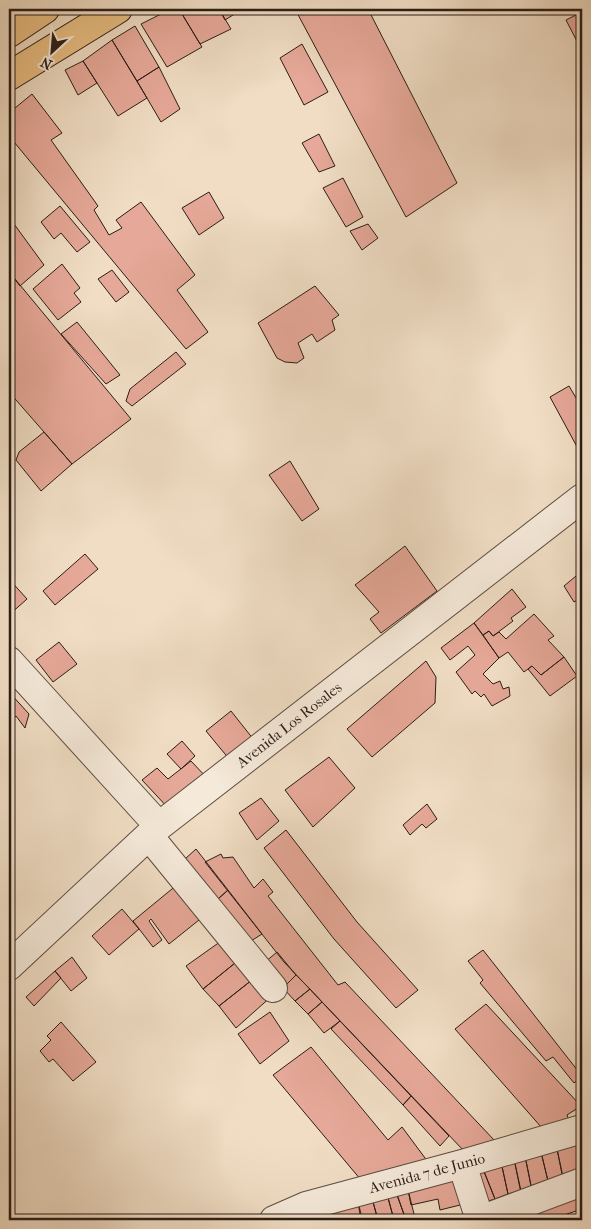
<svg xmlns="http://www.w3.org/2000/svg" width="591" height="1229" font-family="'IM FELL French Canon',serif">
	<rect width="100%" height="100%" fill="#f0ddc4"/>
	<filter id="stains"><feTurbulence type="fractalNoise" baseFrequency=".004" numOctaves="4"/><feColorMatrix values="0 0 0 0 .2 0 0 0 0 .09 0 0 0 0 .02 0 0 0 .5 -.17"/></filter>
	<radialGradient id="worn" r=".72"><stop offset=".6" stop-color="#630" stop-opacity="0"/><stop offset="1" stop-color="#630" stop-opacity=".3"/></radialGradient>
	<path fill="#e6a898" stroke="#2b1d17" d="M171,9H179L202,47L167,67L141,24Z
		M179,9H219L231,29L200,44Z
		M219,9H240L241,10L225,20Z
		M295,9H368L457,183L406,217Z
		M582,12V51L566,20Z
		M135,26L159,67L137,81L112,40Z
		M112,40L147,98L118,116L83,61Z
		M302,44L328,92L304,105L280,58Z
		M83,61L97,83L78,95L65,70Z
		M159,67L180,109L161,122L137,81Z
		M32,94L62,133L51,140L98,206L94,210L109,235L122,228L116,220L141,202L195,275L177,290L208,332L186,349L9,136V113Z
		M319,134L335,166L319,172L302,143Z
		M343,178L363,217L346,227L323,188Z
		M209,192L224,218L199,235L182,208Z
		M60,206L90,242L77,252L61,233L54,239L41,222Z
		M9,218L14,224L9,229Z
		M14,224L44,265L20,286L10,273L9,275V229Z
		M368,224L378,238L362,250L350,231Z
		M62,264L80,288L74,293L81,302L58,320L33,289Z
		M112,270L129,292L116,302L98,279Z
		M10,273L131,419L72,464L9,392V275Z
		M315,286L339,315L332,320L335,330L317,342L312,334L298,343L304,358L297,363L285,362L277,358L258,323Z
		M77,322L120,375L106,384L61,334Z
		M176,352L186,364L132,406L126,401L130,389Z
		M569,386L582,408V456L550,397Z
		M44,432L72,464L41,491L16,460L19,452Z
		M290,461L319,509L302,521L269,475Z
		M405,546L437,591L381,633L370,619L379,612L355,585Z
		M85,554L98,569L55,605L43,591Z
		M582,571V597L574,602L564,586Z
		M9,579L27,599L9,615Z
		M512,589L526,607L511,618L513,621L493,636L489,631L483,635L474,623Z
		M534,614L554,636L548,640L564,657L541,675L532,666L524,672L508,652L499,658L483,635L489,631L493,636L499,632L506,639Z
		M474,623L499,658L483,674L493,684L500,681L503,689L509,687L510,696L492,706L484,694L481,697L475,691L472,694L456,672L475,655L468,646L450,660L441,648Z
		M59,642L77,664L53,682L36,660Z
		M564,657L577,676L550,696L528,669L532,666L541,675Z
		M426,661L436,677L435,703L372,757L347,729Z
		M9,692L29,714L25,728L16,716L11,721L9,719Z
		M231,711L254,740L230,760L206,731Z
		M182,741L195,756L181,769L167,754Z
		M329,757L355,788L313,827L285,790Z
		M191,761L208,779L170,810L142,780L157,768L168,779Z
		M261,798L279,821L257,840L239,813Z
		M427,804L437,819L426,828L422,824L410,835L403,825Z
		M286,830L357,922L418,990L396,1008L334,939L264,848Z
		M196,849L228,890L218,899L185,859Z
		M221,854L223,858L233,857L254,888L263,879L273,892L268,896L338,985L345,982L495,1141L464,1151L284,962L205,862Z
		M178,884L204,916L169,944L151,919L149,921L162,940L153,947L133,921Z
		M228,890L262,934L251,941L218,899Z
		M122,909L139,929L109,955L92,936Z
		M224,939L240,959L203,989L186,966Z
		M483,950L582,1076L574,1083L553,1057L546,1061L480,983L483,980L468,961Z
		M277,952L296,975L285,986L264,963Z
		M72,957L87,978L71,991L55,971Z
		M240,959L257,976L219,1006L203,989Z
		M55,971L61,978L34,1006L26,997Z
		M296,975L310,989L295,1001L283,988Z
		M257,976L273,995L236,1028L219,1006Z
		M310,989L322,1002L308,1014L295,1001Z
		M322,1002L340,1021L324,1033L308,1014Z
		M486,1004L581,1106L567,1115L569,1120L542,1128L455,1029Z
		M270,1012L289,1041L260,1064L238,1034Z
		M340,1021L411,1096L403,1105L331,1029Z
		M61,1022L96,1062L73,1081L53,1059L49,1062L40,1051L51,1040L47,1036Z
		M311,1047L388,1140L402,1127L428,1162L361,1180L273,1075Z
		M411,1096L449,1136L440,1146L403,1105Z
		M582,1142V1173L563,1179L557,1149Z
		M557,1149L563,1177L548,1181L541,1152Z
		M541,1152L548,1181L531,1186L525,1156Z
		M525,1156L532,1190L521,1193L514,1159Z
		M514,1159L521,1191L508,1194L501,1162Z
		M501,1162L508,1194L495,1199L483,1169Z
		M483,1169L495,1199L478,1204L470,1173Z
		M457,1177L464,1204L440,1210L438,1199L411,1205L408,1190Z
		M408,1190L415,1218L406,1220L396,1192Z
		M396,1192L406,1220H394L387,1194Z
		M581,1193L582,1209L549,1220H526L523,1209Z
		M387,1194L394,1220H378L373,1202L376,1197Z
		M370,1200L373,1202L378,1220L362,1218L358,1202Z
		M358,1202L361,1220H346L345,1218L328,1220L327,1211Z
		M327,1211L328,1220H291Z
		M467,1213L469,1220H441Z"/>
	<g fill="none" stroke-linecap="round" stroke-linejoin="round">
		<g stroke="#5c4d42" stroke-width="30">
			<path id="minor" d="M9,661L159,826
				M149,836L273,988
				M9,966L159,826L582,498
				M462,1164L480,1220L582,1182
				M274,1220L306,1206L462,1164L582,1129"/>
		</g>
		<g stroke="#2b1d17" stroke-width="30">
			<path id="major" d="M9,33L45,9
				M9,76L118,9"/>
		</g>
		<use href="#minor" stroke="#f5e9d9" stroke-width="28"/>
		<use href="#major" stroke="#e8be82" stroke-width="28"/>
	</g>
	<g text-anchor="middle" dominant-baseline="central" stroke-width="5" stroke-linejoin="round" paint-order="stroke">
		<g font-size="15" fill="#2b1d17" stroke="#f5e9d9">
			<text transform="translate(289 725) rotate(-38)">Avenida Los Rosales</text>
			<text transform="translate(427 1173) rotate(-15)">Avenida 7 de Junio</text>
		</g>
	</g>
	<rect width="591" height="1229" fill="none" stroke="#f0ddc4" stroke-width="30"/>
	<rect x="10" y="10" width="571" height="1209" fill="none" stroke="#2b1d17" stroke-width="2.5"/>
	<rect x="15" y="15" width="561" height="1199" fill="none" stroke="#2b1d17"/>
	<g transform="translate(52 52) rotate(206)" stroke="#f5e9d9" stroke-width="4" paint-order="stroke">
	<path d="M0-4L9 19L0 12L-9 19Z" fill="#2b1d17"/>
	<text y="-8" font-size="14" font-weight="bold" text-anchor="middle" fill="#2b1d17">N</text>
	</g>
	<rect width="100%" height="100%" filter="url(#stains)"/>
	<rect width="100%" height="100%" fill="url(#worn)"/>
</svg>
